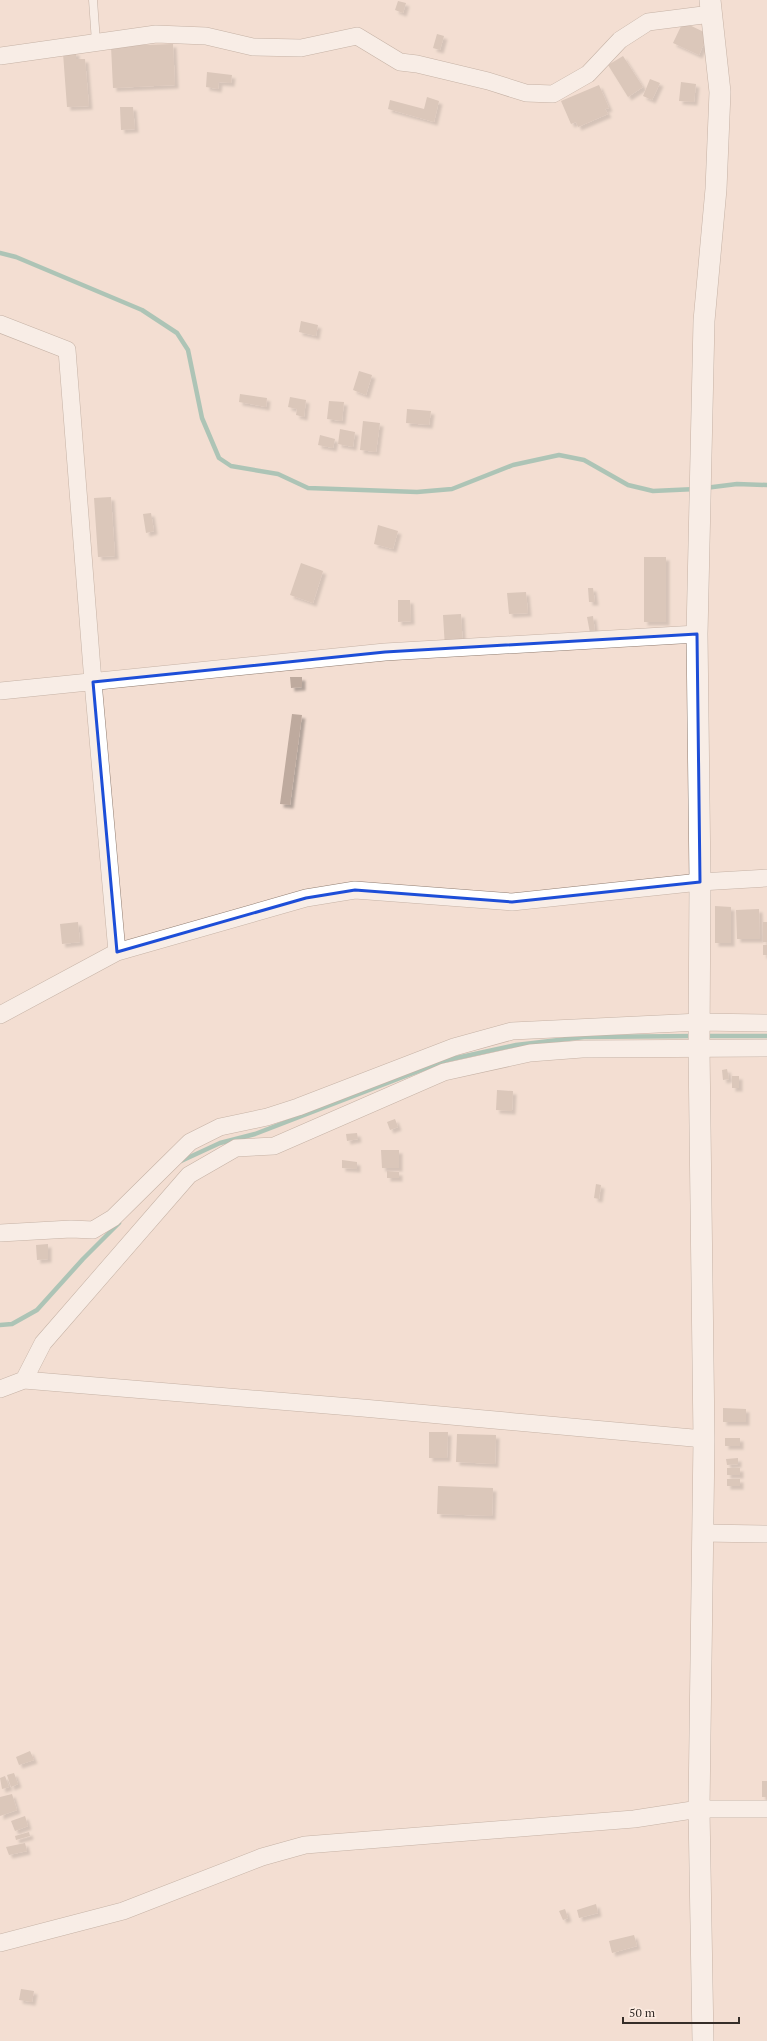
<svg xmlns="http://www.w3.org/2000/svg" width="767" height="2041" font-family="'PT Serif',serif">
	<defs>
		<filter id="shadow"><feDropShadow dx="3.5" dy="3.5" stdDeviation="1" flood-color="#0004"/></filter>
	</defs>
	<rect width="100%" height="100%" fill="#f3ded2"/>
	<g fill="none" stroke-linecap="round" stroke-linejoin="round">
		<path stroke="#5aa594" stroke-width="4.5" d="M0,253L16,257L142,310L177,333L188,350L202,418L219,458L231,466L278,474L308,488L417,492L452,489L513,465L559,455L584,460L628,485L653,491L696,489
			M705,488L737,484L767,485
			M704,1036H767
			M181,1161L220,1143L255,1134L447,1060L516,1045L584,1037L695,1036
			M0,1325L12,1324L37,1310L83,1259L119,1223"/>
	</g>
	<path fill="#beaa9e" filter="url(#shadow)" d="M398,1L406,3L403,13L395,10Z
		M683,22L708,34L699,55L673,43Z
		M437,34L444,36L440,50L433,48Z
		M173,44L175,85L113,88L111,46Z
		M76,52V59H85L89,106L67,107L63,53Z
		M623,56L643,87L628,97L608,65Z
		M207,72L232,75L231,83L219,82L218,89L206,87Z
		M650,79L660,83L652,100L643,96Z
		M681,82L696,84L694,102L679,101Z
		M599,85L609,108L605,109L608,114L578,127L576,122L571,124L561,101Z
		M427,97L439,101L434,122L388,109L390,100L424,109Z
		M120,107H133L135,129L121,130Z
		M301,321L318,325L316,336L299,332Z
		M359,371L372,375L366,395L353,390Z
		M240,394L267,398L266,407L239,402Z
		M290,397L306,400L304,417L296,415L297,409L288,407Z
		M329,401L344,402L342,421L327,419Z
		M407,409L431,411L429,425L406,423Z
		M363,421L380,423L376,452L360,450Z
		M340,429L355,432L353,447L338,444Z
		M320,435L335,439L333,448L318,445Z
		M111,497L115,556L98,557L94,498Z
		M151,513L154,531L146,533L143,514Z
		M378,525L398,531L393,549L374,544Z
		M644,557H666V622H644Z
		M301,563L323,571L313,603L290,595Z
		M588,588H593L595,602H589Z
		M526,592L528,613L509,614L507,593Z
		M398,600H410L411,621L398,622Z
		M461,614L463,647L445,648L443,615Z
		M593,616L595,632L590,633L587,617Z
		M290,677H302V687L291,688Z
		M292,714L302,715L290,805L280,804Z
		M715,906L731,907V943H715Z
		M759,909L760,939H737L736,910Z
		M78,922L80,942L62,944L60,924Z
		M763,922H767V942H763Z
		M763,945H767V955H763Z
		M727,1069L729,1079L723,1080L722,1070Z
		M732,1076H739V1088H732Z
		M497,1090L513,1091L512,1111L496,1110Z
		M395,1119L398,1127L390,1130L387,1122Z
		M357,1133L358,1139L347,1141L346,1134Z
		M381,1150H399V1168H382Z
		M342,1160L357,1162V1169L342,1168Z
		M387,1171L399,1172V1178H387Z
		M596,1184L601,1185L599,1199L594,1198Z
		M48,1244V1259L37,1260L36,1245Z
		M723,1408L746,1409V1422H723Z
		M429,1432H448L447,1458H429Z
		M457,1434L496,1435L495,1464L456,1462Z
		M725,1438H740V1446H725Z
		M738,1458V1464L727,1465L726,1459Z
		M727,1468H740V1475H727Z
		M727,1479H740V1486H727Z
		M438,1486L493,1488L492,1516L437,1514Z
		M30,1751L34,1760L19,1765L16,1757Z
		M14,1773L18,1784L11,1787L7,1775Z
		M5,1776L9,1787L2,1789L0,1778Z
		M762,1781H767V1797H762Z
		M12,1794L17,1810L0,1816V1797Z
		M25,1816L28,1826L15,1831L11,1821Z
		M29,1832L30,1836L16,1840L15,1836Z
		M25,1843L27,1851L9,1855L6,1847Z
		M596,1904L598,1913L579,1918L577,1910Z
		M565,1909L568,1918L563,1920L559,1911Z
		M634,1935L637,1946L612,1953L609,1941Z
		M21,1989L34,1991L32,2002L19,2000Z"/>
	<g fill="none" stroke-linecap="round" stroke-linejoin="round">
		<g stroke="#907d71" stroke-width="9">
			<path id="service" d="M93,0L96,42"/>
		</g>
		<g stroke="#907d71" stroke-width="18">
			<path id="minor" d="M0,56L156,34L206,36L253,47L301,48L357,36L400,62L417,64L488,81L526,93L553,94L588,74L620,40L648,22L711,14
				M0,324L67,350L93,682L117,952
				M0,691L385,652L697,634
				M0,1015L117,952L306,898L355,890L512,902L700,882L767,878
				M0,1233L71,1229L93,1230L113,1218L190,1142L220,1127L267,1117L298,1107L454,1047L512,1031L700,1022L767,1023
				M24,1380L43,1343L189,1175L236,1148L274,1146L444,1072L530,1053L582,1049L767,1048
				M0,1389L24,1380L363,1408L704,1439
				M702,1533L767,1534
				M0,1943L123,1911L262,1857L305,1845L634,1819L699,1809H767"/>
		</g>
		<g stroke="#907d71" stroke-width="22">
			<path id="tertiary" d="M703,2041L699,1809L704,1439L699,1047L700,882L697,634L704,321L716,189L720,92L710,0"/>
		</g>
		<use href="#service" stroke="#fff" stroke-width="8"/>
		<use href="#minor" stroke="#fff" stroke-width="17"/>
		<use href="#tertiary" stroke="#fff" stroke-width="21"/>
	</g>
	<path d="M0 0H767V2041H0ZM697,634L700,882L512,902L355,890L306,898L117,952L93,682L385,652Z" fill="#f3ded2" fill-opacity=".55" fill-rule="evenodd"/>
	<path fill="none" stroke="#1d4ed8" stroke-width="3" stroke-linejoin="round" d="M697,634L700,882L512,902L355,890L306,898L117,952L93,682L385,652Z"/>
	<path d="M623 2017v6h116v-6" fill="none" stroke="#352d28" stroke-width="2"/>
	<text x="629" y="2017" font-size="12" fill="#352d28" stroke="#feede2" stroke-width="3" paint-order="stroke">50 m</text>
</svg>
